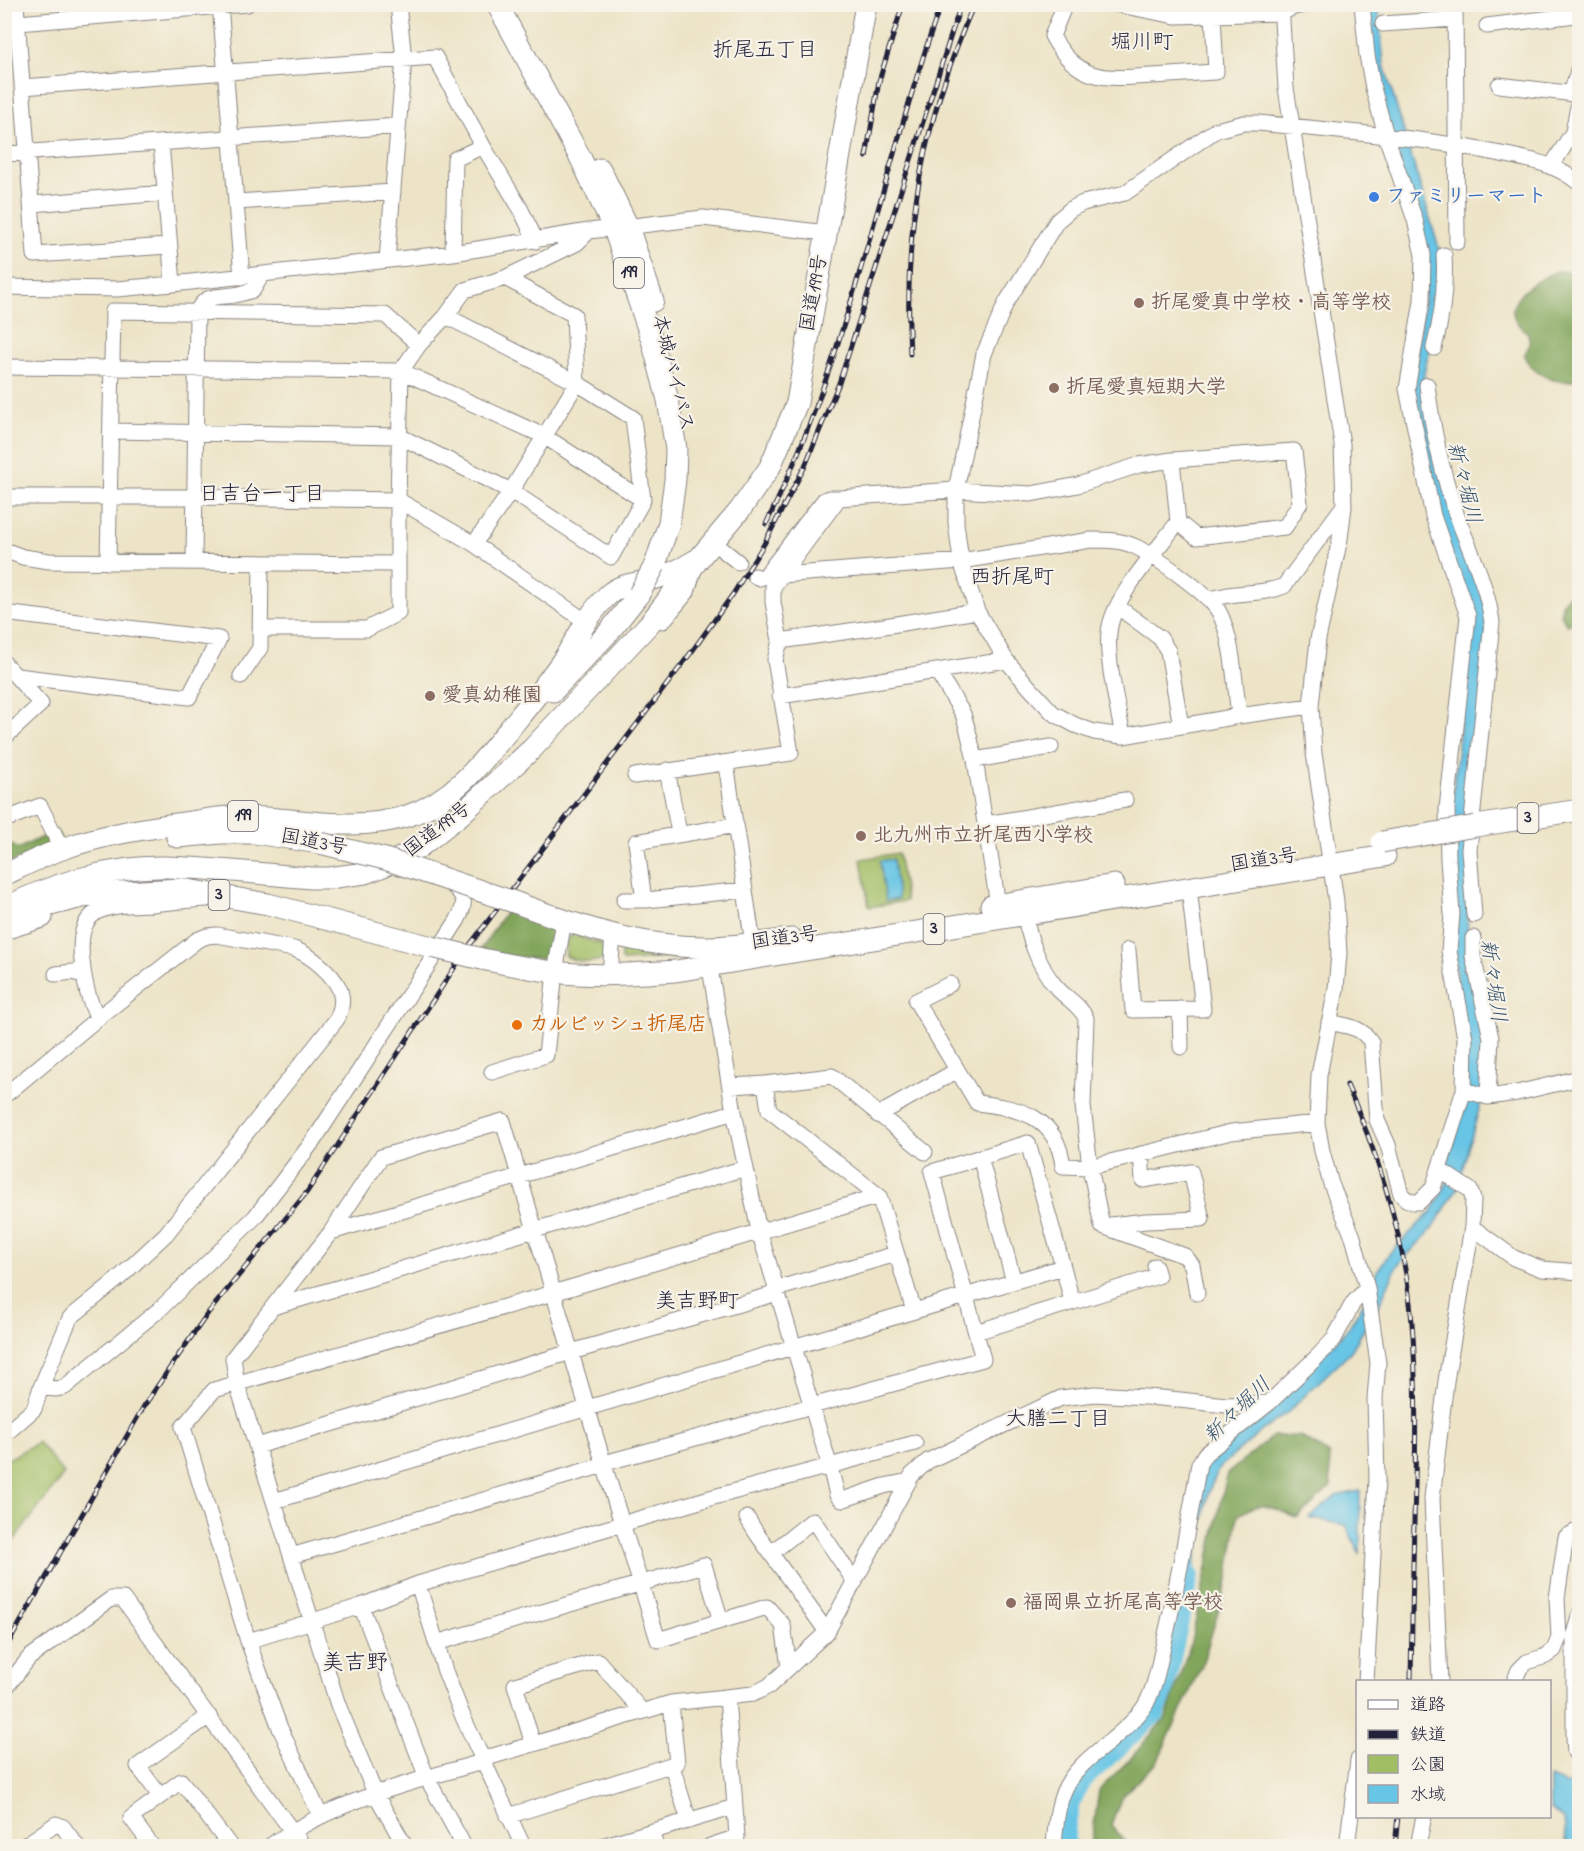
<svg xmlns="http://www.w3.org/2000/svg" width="1584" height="1851" font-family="'Indie Flower','Klee One',sans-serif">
	<rect width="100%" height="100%" fill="#f7f3e8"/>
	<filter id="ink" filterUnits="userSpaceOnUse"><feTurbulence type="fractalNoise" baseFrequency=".0167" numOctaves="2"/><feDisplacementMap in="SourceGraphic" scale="12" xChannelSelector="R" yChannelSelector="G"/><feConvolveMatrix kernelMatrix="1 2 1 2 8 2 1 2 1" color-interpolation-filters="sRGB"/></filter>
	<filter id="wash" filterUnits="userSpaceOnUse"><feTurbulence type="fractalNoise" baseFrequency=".008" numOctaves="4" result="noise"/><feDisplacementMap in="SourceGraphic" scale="24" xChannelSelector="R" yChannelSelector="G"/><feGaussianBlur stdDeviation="1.35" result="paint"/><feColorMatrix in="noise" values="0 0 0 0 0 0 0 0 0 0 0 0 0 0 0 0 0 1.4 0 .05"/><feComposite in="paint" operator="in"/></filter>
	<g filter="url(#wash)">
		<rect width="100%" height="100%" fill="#ede4c7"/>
		<path fill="#a2be65" stroke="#627050" stroke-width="1.5" d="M898,853L906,901L869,907L861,859Z
			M574,935L601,944L605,948L604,958C593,964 576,962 566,956C565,947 565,938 574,935Z
			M624,949L633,950L693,957L623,961L621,960V951Z
			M38,1442L64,1474L5,1552V1461Z"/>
		<path fill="#81a55a" stroke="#52644a" stroke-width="1.5" d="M1558,271L1579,273V378C1560,388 1533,375 1524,356L1530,344L1528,333C1490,307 1533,281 1558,271Z
			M1579,586V620L1567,625L1561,614L1562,602Z
			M56,830L62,841L5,865V844L9,843L18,849Z
			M508,908L552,926L555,930L550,939L549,958L544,959L507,956L481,949Z
			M1273,1436H1300L1329,1454L1331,1487L1297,1518C1272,1508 1262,1498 1238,1516L1228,1580L1202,1665L1157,1762L1122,1796L1111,1825L1129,1846H1091L1099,1790L1131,1758L1166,1717L1191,1642L1227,1474Z"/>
		<path fill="#67c5e5" stroke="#447490" stroke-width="1.5" d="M1365,5H1378L1384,65L1440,252L1435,332L1426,363L1423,383L1488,614L1468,904L1467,958L1479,1022L1483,1021L1487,1045L1481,1102L1457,1189L1433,1228L1397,1266L1379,1305L1351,1351L1287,1413L1263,1430L1219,1468L1208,1494L1188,1601L1181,1599L1204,1463L1321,1358L1349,1327L1362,1305L1377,1271L1389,1254L1432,1211L1448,1181L1446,1167L1467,1102L1454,950L1451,812L1472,616L1439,523L1411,396L1428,269L1375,86Z
			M893,859L898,899L886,901L880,861Z
			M1360,1491V1555L1346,1525L1309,1518L1336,1496Z
			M1550,1778L1565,1784L1579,1785V1846H1567L1564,1819L1550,1809Z"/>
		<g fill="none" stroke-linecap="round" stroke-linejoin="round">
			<path stroke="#67c5e5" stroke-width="20" d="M1064,1846C1066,1822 1068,1802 1081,1781L1155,1713L1164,1690L1189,1575"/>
		</g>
	</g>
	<g filter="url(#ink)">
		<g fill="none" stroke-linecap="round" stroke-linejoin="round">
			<g stroke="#888381" stroke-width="17">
				<path id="minor" d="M16,4L35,255L168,246
					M220,4L242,277
					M1065,4L1052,36C1077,82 1105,79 1151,76C1173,75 1195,73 1216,72L1213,15L1175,16L1115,4
					M1212,4L1213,15L1281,13L1294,7L1310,4
					M1281,4L1286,88L1342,444L1344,506L1340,539L1318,639L1311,706L1314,753L1336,901L1339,953L1336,989L1319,1075L1317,1123L1322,1151L1331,1184L1353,1237L1367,1288L1378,1363L1375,1398L1377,1479L1366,1682
					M1455,4L1457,242
					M18,23L247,4
					M1383,24L1455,19
					M1487,26L1576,15L1580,19
					M1499,85L1575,94L1579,101L1573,132L1551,167
					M22,87L435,57L483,146L520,208L536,241
					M1571,94L1580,64
					M161,143L173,284
					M4,154L398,126
					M236,202L393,192
					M32,204L165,193
					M453,253L455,159L483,146
					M387,260L404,59L398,4
					M4,287L117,289L173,284L453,253L589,231L703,218L826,233
					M1434,348C1442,318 1446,286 1444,255
					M4,367L401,371L544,436L643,500
					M1427,385C1432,427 1443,477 1457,516C1470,551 1487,585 1492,622L1469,850L1474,915
					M111,431L399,436L511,491L611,557L643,500L633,418L577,383L446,316
					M4,497H195L398,500L474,544L585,621
					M713,542L738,562
					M474,544L511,491L577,383L574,315L505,278
					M4,550L23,557L49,561L397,564
					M108,562L113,311L385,315L419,345
					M194,562L197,312C205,293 217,298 234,295C240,294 247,292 253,290L262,275
					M782,575L961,561L1091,540C1107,540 1122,540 1136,547C1155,556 1210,595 1219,612C1233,638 1235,686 1239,716
					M755,576L760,578L765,576L824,500L829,498H839
					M1210,600C1234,590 1261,596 1284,586L1342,508
					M1118,607L1160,638L1168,651L1181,726
					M4,613L219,639L189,697L17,676
					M663,621L687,592L693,573
					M261,629H367L398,613V500L401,371L419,345L446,316L465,290L505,278L577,243L589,231
					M780,641L878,627L977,611
					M4,663L41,704L4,738
					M937,671L963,714L968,731L975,760L998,905
					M241,676L260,648L261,563
					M780,696L1006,660
					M1311,706L1239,716L1123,736L1094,732L1075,725L1053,713L1029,687L1006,660L977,611L961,561L956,523V490L984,354L1006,303L1057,221L1071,209L1083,203L1125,193L1216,130L1244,123H1259C1335,131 1411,136 1486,151C1519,158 1554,161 1580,184
					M1123,736C1118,708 1104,652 1110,626C1117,593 1158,549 1178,522L1172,460
					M975,760L1051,747
					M726,763L753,944
					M667,770L679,833
					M635,776L791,753L775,660L780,641L773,602V587L839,498L956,490L1031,494L1078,485L1139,465L1172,460L1294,451L1300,503L1285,527L1196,537L1178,522
					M4,820L40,806L62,849
					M986,824L1125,800
					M624,900H646L745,890
					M644,900L636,842L736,825
					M1023,906C1027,933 1038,967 1057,988C1068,1000 1078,1003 1086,1018L1083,1106L1090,1167L1102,1226L1146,1221L1202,1219L1191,1172L1143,1180L1141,1154
					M1473,938V956L1491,1038L1488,1097
					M1128,950L1133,1010L1203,1009L1189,888
					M708,956L734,1112L759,1231L830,1467L837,1495L842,1500L884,1486L909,1481
					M56,974L73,972L84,976
					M610,975L613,935
					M950,984L916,1001L977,1103C1020,1108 1057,1116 1063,1166L1090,1167L1231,1132L1317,1123
					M1180,1009L1181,1047
					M1329,1022C1346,1026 1361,1026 1371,1042L1377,1120L1388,1145L1401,1194L1406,1199L1413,1202H1419L1433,1188L1464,1090L1465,1038L1449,951L1452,914L1448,860L1447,809L1468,616L1433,516L1407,389L1422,301L1423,255L1415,220L1387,139L1373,88L1367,55L1362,4
					M492,1072L546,1055L555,972L564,921
					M765,1084L769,1110L879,1196L914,1311
					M731,1086L765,1084L832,1076L925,1152
					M1464,1090L1488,1097L1517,1093L1580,1078
					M4,1096L98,1018C88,1001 84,981 82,961C75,903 108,906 152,904C170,902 189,900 207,899
					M878,1115L956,1071
					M980,1157L1014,1282
					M1105,1227L1185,1256L1192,1265L1197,1293
					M1472,1227L1514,1258L1542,1269L1580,1272
					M331,1232L734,1112
					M1063,1267L1072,1301
					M273,1307L745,1168
					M976,1332L1158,1276L1155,1266
					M41,1387L56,1389L65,1387L160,1309L255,1217L314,1140L457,921C467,903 466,895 449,883
					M4,1435L34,1409L41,1387L70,1318L119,1278L166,1234L337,1019C340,1011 343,1004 341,995C338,977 311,955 294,949L217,935L207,936L197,940L98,1018
					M257,1446L571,1352L771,1295L776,1289L896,1254
					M274,1501L965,1296L1063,1267L1028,1143L932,1172L983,1359L608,1462L604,1465L291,1556
					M747,1518L757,1534L827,1632
					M771,1553L813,1520L855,1582
					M418,1584L445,1671L463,1717L523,1846
					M361,1606L427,1778L464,1846
					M1580,1614L1574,1634V1738L1575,1752L1580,1753
					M248,1641L361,1606L418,1584L710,1498L915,1443
					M436,1643L704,1565L721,1621
					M1440,1682L1432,1498L1446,1381L1472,1227L1473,1199L1470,1190L1440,1170
					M1514,1682L1519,1670L1527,1662L1546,1656L1554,1650L1559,1638L1557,1598L1566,1537L1580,1529
					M4,1690L29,1658L111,1599H123L303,1846
					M533,1744L515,1685L598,1661L642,1711
					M672,1766L689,1821
					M160,1796L138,1766L209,1716
					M320,1815L280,1728L248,1641L183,1427L214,1390L553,1293L879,1196
					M508,1816L677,1763L671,1703
					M651,1832L656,1846
					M24,1846L56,1824L63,1827L77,1846
					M152,1846L131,1818L181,1781L230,1846
					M270,1846C334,1801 408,1783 482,1762L490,1757L671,1703L753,1694L769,1686L827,1632L912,1475L928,1461L1061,1398L1095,1394L1161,1398L1226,1405L1269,1403
					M405,1846L375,1793L338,1705L237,1384L233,1358L331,1232L381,1157L503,1121L604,1465L658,1640L767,1607L783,1625L789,1667
					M602,1846L735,1807L727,1697
					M710,1846L737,1837L735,1807
					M1054,1846C1058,1791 1064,1777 1108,1743C1121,1732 1137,1719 1146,1704C1157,1683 1160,1657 1166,1634C1179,1578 1189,1521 1199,1464L1205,1454L1269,1403L1317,1357L1334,1339L1353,1303L1367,1288
					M1347,1846L1358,1760
					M1418,1846L1424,1816"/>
			</g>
			<g stroke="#888381" stroke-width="23">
				<path id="highway" d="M497,4L581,159L614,229L652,340L668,400L676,449L675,480L669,523L655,565
					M600,169L628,227L653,301
					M553,691L608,633L639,594
					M1476,826L1580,810
					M177,837L221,833H255L320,843
					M4,875C23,866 42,856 62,849C103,834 148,828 191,822C209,819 226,816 245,817C299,818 353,833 407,816C455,800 484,760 515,722C533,700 551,678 567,654C580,633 590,612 608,595C619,585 629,585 641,582C660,578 681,570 696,560
					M514,902C577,926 641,948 710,947C737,946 764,942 792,939
					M991,906L1114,885
					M4,909C49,884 113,866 164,867C213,868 262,874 311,878H329L365,873L381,867L413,852L460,815L532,749L650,623L701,556L740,510L770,467L797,403L866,4
					M22,912L82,897L120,892L182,889L268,904L432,947
					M4,929L42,917
					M482,959C506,964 530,969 555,972C595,977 635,974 676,971L1385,856"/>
			</g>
			<use href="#minor" stroke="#fff" stroke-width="15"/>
			<use href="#highway" stroke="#fff" stroke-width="21"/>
			<g stroke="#22223b" stroke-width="5">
				<path id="rail" d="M866,157L879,81L903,4
					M910,354C903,225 923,123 974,4
					M766,524C848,360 880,176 941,4
					M1347,1085C1377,1152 1399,1221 1409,1294C1417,1358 1416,1421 1415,1485C1413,1551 1412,1616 1411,1682
					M4,1651L144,1406L176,1359L208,1313L307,1192L466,950L693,650L733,594L764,544L805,466L839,383L961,4
					M1395,1846L1398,1816"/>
			</g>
			<use href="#rail" stroke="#f7f3e8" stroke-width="3" stroke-dasharray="9" stroke-linecap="butt"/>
			<g stroke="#888381" stroke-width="23" stroke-linecap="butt">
				<path id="highway-bridge" d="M639,594L655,565
					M1382,842L1476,826
					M320,843L385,859L514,902
					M432,947L482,959"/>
			</g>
			<use href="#highway-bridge" stroke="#fff" stroke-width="21"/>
		</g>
	</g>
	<circle fill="#3f7fe0" stroke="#f7f3e8" stroke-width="2" cx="1374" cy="197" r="6"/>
	<g fill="#8d6e63" stroke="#f7f3e8" stroke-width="2">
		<circle cx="1139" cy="303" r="6"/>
		<circle cx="1054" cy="388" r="6"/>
		<circle cx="430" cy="696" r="6"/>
		<circle cx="861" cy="836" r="6"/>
		<circle cx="1011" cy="1603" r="6"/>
	</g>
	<circle fill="#e8710a" stroke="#f7f3e8" stroke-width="2" cx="517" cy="1025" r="6"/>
	<g text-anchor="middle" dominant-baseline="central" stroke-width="4.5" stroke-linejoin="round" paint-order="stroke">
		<g fill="#f7f3e8" stroke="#62616f" stroke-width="1.5">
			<rect x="614" y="258" width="30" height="30" rx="4.5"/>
			<rect x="228" y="801" width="30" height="30" rx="4.5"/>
			<rect x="1517.5" y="803" width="21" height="30" rx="4.5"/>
			<rect x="208.5" y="880" width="21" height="30" rx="4.5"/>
			<rect x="923.5" y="914" width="21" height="30" rx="4.5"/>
		</g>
		<g font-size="18" font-weight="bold" fill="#22223b">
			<text x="629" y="273">199</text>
			<text x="243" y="816">199</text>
			<text x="1528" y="818">3</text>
			<text x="219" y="895">3</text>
			<text x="934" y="929">3</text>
		</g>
		<g font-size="20" font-weight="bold" fill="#366cbe" stroke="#f7f3e8" text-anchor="start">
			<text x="1386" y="197">ファミリーマート</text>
		</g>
		<g font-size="20" fill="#22223b" stroke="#f7f3e8">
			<text transform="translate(815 293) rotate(-80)">国道199号</text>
			<text transform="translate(672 373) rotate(76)">本城バイパス</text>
			<text transform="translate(438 830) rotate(-37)">国道199号</text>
			<text transform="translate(314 843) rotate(11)">国道3号</text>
			<text transform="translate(1264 861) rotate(-9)">国道3号</text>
			<text transform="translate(785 939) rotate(-8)">国道3号</text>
		</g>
		<g font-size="20" font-weight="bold" fill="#785e54" stroke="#f7f3e8" text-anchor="start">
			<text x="1151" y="303">折尾愛真中学校・高等学校</text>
			<text x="1066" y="388">折尾愛真短期大学</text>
			<text x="442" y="696">愛真幼稚園</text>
			<text x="873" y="836">北九州市立折尾西小学校</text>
			<text x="1023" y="1603">福岡県立折尾高等学校</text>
		</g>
		<g font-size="20" font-weight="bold" fill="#c56008" stroke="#f7f3e8" text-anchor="start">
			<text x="529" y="1025">カルビッシュ折尾店</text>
		</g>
		<g font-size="21" fill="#22223b" stroke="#f7f3e8">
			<text x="1142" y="43">堀川町</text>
			<text x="765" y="51">折尾五丁目</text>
			<text x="262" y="495">日吉台一丁目</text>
			<text x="1012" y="578">西折尾町</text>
			<text x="697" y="1302">美吉野町</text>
			<text x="1058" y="1420">大膳二丁目</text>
		</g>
		<g font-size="21" font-style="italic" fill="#37536e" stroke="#f7f3e8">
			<text transform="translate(1463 483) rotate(76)">新々堀川</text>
			<text transform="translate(1492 981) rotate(82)">新々堀川</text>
			<text transform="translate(1238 1411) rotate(-44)">新々堀川</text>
		</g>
		<g font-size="22" fill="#22223b" stroke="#f7f3e8">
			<text x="355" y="1664">美吉野</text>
		</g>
	</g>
	<rect width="1584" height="1851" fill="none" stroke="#f7f3e8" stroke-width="24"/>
	<rect x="1356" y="1680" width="195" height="138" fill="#f7f3e8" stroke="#a29fa3" stroke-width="1.5"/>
	<rect x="1368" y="1700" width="30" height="9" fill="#ffffff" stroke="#a29fa3" stroke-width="1.5"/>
	<text x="1410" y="1710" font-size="18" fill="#22223b">道路</text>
	<rect x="1368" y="1730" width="30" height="9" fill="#22223b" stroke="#a29fa3" stroke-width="1.5"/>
	<text x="1410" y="1740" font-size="18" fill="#22223b">鉄道</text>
	<rect x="1368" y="1755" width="30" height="18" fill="#a2be65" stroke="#a29fa3" stroke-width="1.5"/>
	<text x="1410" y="1770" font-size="18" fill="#22223b">公園</text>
	<rect x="1368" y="1785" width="30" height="18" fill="#67c5e5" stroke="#a29fa3" stroke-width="1.5"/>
	<text x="1410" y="1800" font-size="18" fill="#22223b">水域</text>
</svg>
